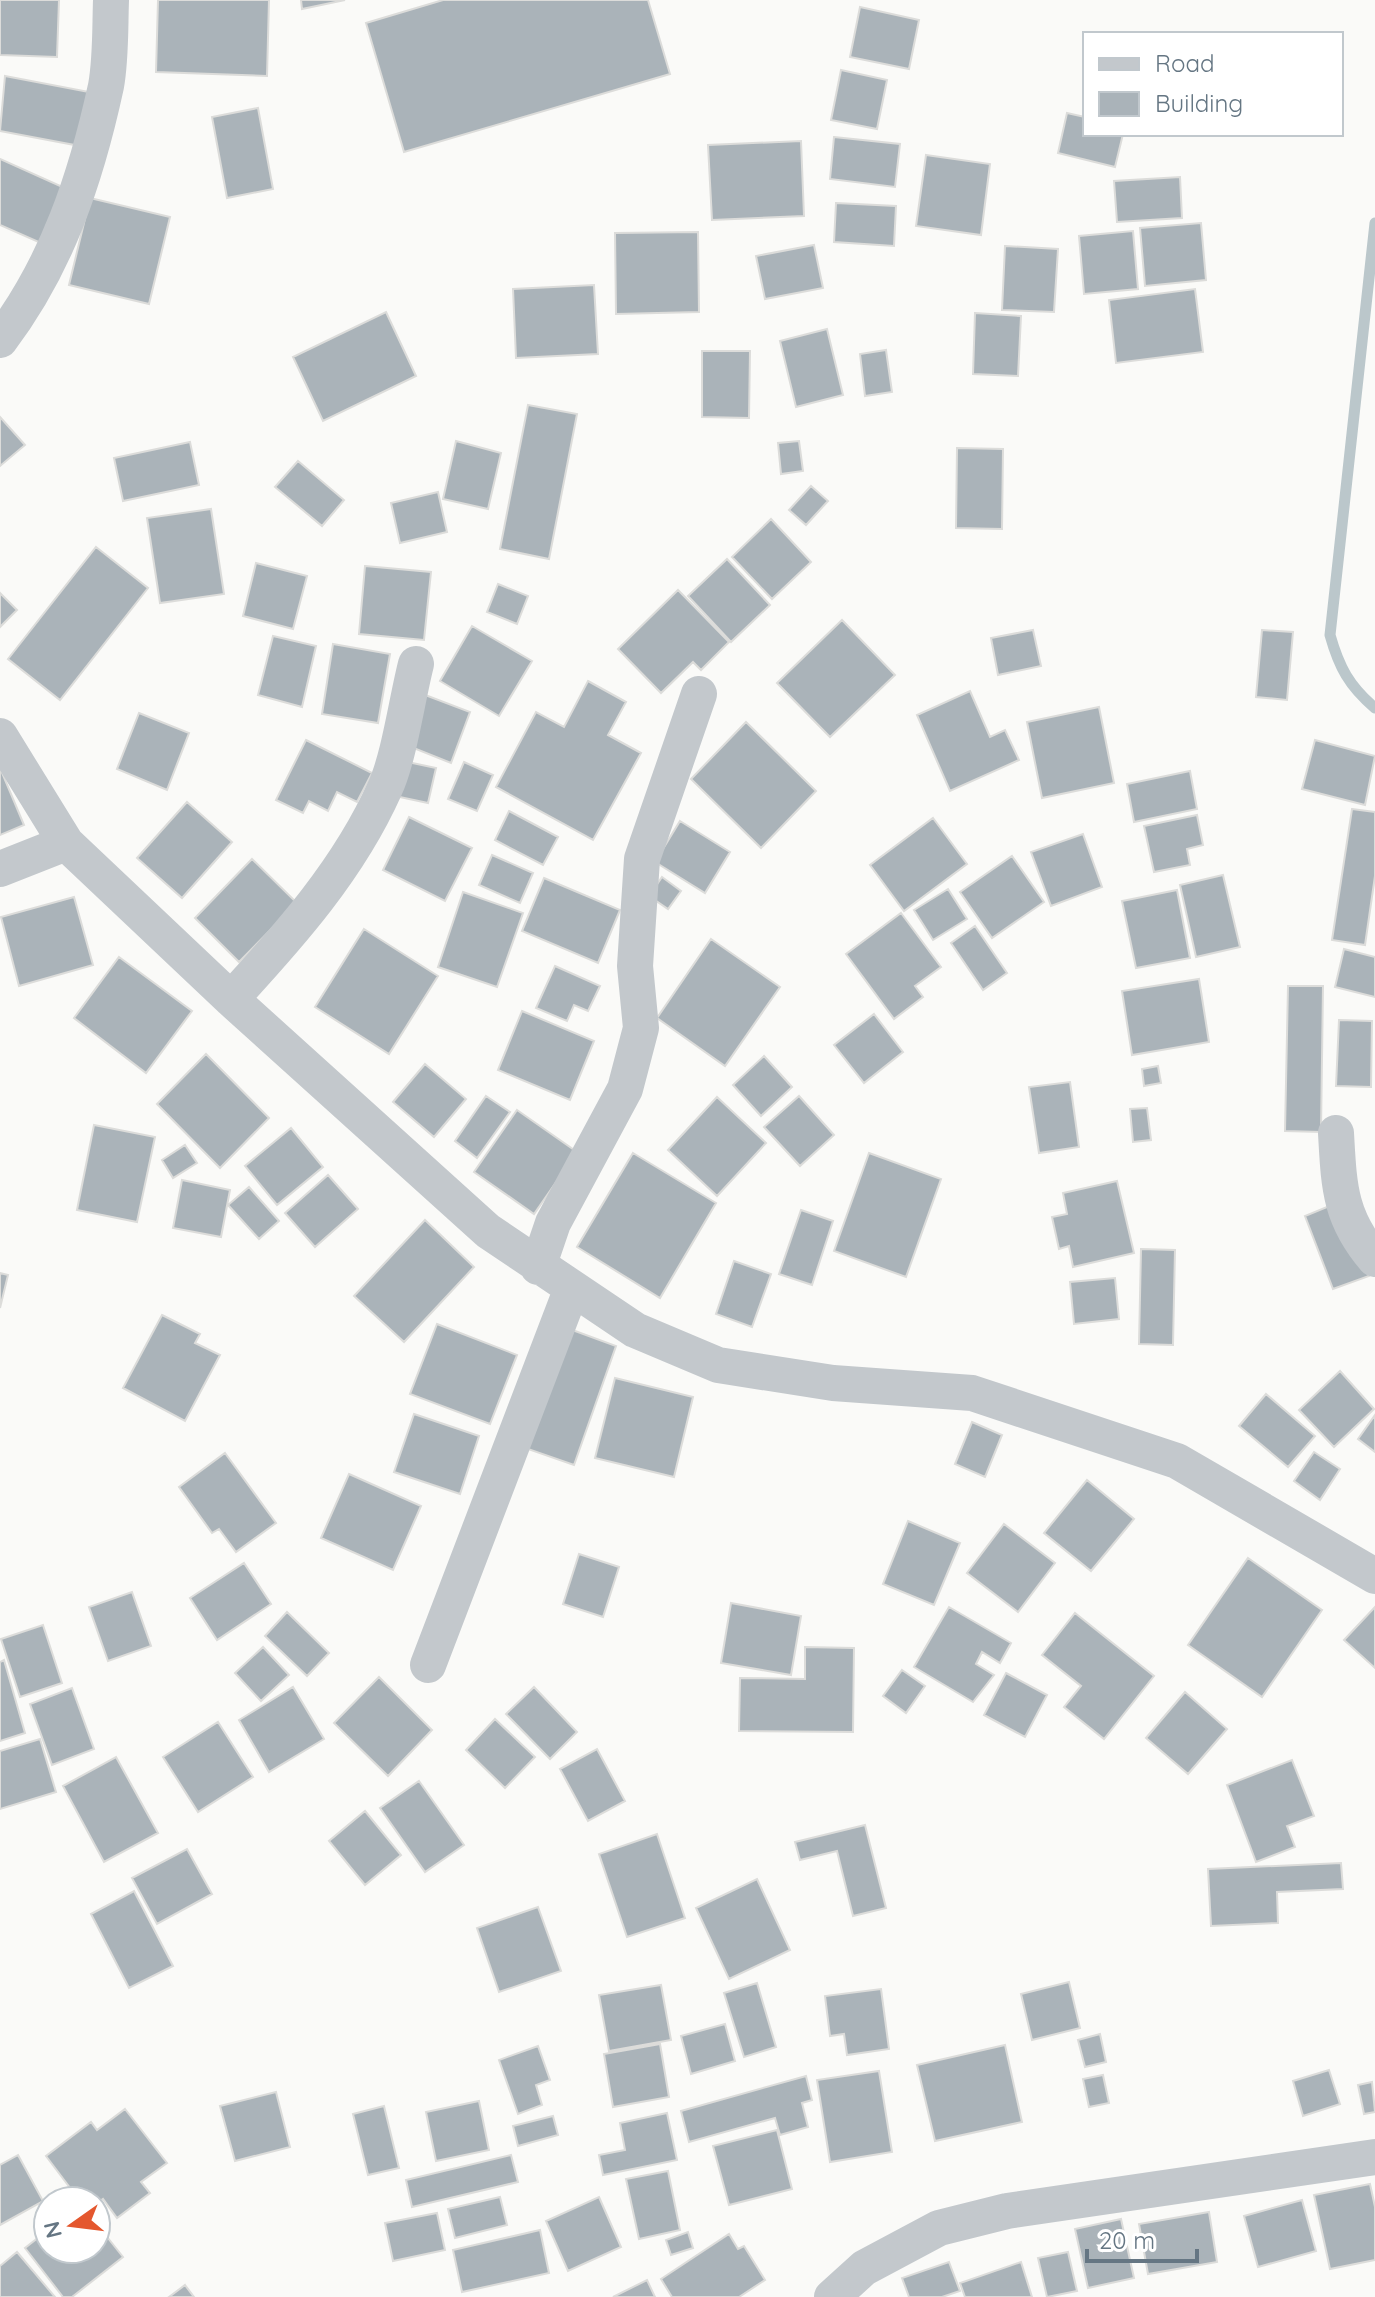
<svg xmlns="http://www.w3.org/2000/svg" width="1375" height="2297" font-family="Quicksand,sans-serif">
	<rect width="100%" height="100%" fill="#fafaf8"/>
	<g fill="none" stroke-linecap="round" stroke-linejoin="round">
		<path stroke="#bbc7cb" stroke-width="11" d="M1375,223L1330,635C1339,667 1349,686 1375,708"/>
	</g>
	<path fill="#aab3b9" stroke="#dcdcda" stroke-width="2" d="M0,0H59L57,57L0,55Z
		M158,0H269L267,76L156,72Z
		M301,0H345L302,9Z
		M443,0H648L670,74L404,152L366,23Z
		M860,7L919,20L909,69L850,57Z
		M841,70L887,80L877,129L831,120Z
		M5,76L89,92L80,146L0,131Z
		M258,108L273,189L227,198L212,117Z
		M1067,113L1085,117V134H1123L1115,167L1058,153Z
		M834,137L900,144L895,187L830,179Z
		M801,141L804,216L712,220L708,145Z
		M926,155L990,164L981,235L916,226Z
		M0,159L67,189L43,244L0,225Z
		M1180,177L1182,218L1117,222L1114,181Z
		M90,198L170,217L149,304L69,285Z
		M836,203L896,206L894,246L834,242Z
		M1201,223L1206,280L1145,286L1140,228Z
		M1133,231L1138,289L1084,294L1079,236Z
		M698,232L699,312L616,314L615,233Z
		M814,245L823,288L765,299L756,256Z
		M1005,246L1058,249L1054,312L1002,310Z
		M594,285L598,354L516,358L513,289Z
		M1195,289L1203,352L1116,363L1109,300Z
		M386,312L416,376L323,421L293,357Z
		M975,313L1021,316L1018,376L973,374Z
		M827,329L843,395L796,407L780,341Z
		M886,350L892,392L865,396L860,354Z
		M702,351H750L749,418L702,417Z
		M528,405L577,414L549,559L500,549Z
		M0,417L25,445L0,466Z
		M456,441L501,453L488,509L443,499Z
		M799,441L803,471L781,474L778,443Z
		M190,442L199,485L123,501L114,458Z
		M957,448L1003,449L1002,529L956,528Z
		M298,461L344,500L322,526L275,487Z
		M811,486L828,501L806,525L789,510Z
		M438,492L447,532L400,543L391,503Z
		M211,509L224,594L160,603L147,518Z
		M771,519L811,562L772,599L732,557Z
		M96,547L148,588L60,700L8,659Z
		M727,559L770,605L731,642L688,596Z
		M256,563L307,576L293,629L243,616Z
		M365,566L431,572L424,640L359,634Z
		M498,584L528,596L517,624L487,612Z
		M678,590L729,642L701,670L693,662L661,693L618,649Z
		M0,593L17,610L0,627Z
		M842,620L895,675L830,737L777,683Z
		M472,626L532,661L499,716L440,681Z
		M1033,630L1041,666L998,675L991,638Z
		M1262,630L1293,632L1287,700L1256,697Z
		M273,636L316,646L302,707L258,695Z
		M333,644L390,654L378,723L322,714Z
		M588,681L626,702L608,735L641,753L593,840L496,787L536,712L564,727Z
		M970,691L990,737L1005,730L1019,760L950,791L917,715Z
		M420,693L470,712L451,763L401,743Z
		M1099,707L1114,783L1042,798L1027,722Z
		M139,713L189,733L167,790L117,769Z
		M746,722L816,791L761,848L691,779Z
		M306,740L372,773L357,802L337,792L328,811L309,801L303,813L276,800Z
		M1315,740L1375,756L1365,805L1302,789Z
		M403,761L436,768L428,803L395,796Z
		M464,762L493,775L477,811L448,799Z
		M0,768L24,825L0,835Z
		M1190,771L1197,809L1134,822L1127,784Z
		M187,802L232,842L182,898L137,858Z
		M1352,809L1375,812V876L1365,945L1332,940Z
		M509,811L558,837L543,865L495,840Z
		M1197,815L1203,845L1187,849L1190,865L1154,872L1144,826Z
		M409,817L472,848L445,901L383,870Z
		M933,818L967,864L904,911L870,865Z
		M680,821L730,852L705,893L655,862Z
		M1083,834L1102,887L1051,906L1031,852Z
		M492,855L533,873L520,903L479,885Z
		M1012,856L1044,902L992,938L960,892Z
		M252,859L297,903L239,962L195,918Z
		M1223,875L1240,947L1196,957L1180,885Z
		M662,877L681,891L668,909L649,896Z
		M544,878L620,910L598,963L522,931Z
		M948,889L967,919L933,940L914,910Z
		M1177,890L1190,958L1136,968L1122,901Z
		M463,892L523,913L497,987L438,967Z
		M74,897L93,965L19,986L1,917Z
		M901,913L941,967L915,986L923,997L894,1019L846,954Z
		M975,926L1007,973L983,990L951,943Z
		M364,929L438,976L389,1054L315,1007Z
		M711,939L780,987L725,1066L657,1018Z
		M1344,949L1375,957V997L1335,987Z
		M119,957L192,1011L146,1073L74,1018Z
		M555,966L600,986L588,1011L574,1005L567,1021L536,1008Z
		M1199,979L1209,1042L1132,1055L1122,991Z
		M1288,986H1323L1321,1132L1285,1131Z
		M522,1011L594,1041L570,1100L498,1070Z
		M874,1014L903,1052L864,1083L834,1045Z
		M1339,1020L1372,1021L1371,1087L1336,1086Z
		M206,1054L269,1118L220,1168L157,1104Z
		M764,1056L792,1087L761,1116L733,1085Z
		M425,1064L466,1099L434,1137L393,1102Z
		M1158,1066L1161,1083L1144,1086L1142,1069Z
		M1070,1082L1079,1147L1039,1153L1029,1087Z
		M486,1096L510,1112L477,1158L455,1141Z
		M799,1096L834,1135L800,1166L764,1127Z
		M717,1097L766,1143L717,1196L668,1150Z
		M1147,1108L1151,1140L1133,1142L1130,1109Z
		M517,1110L577,1152L534,1214L474,1172Z
		M94,1125L155,1137L137,1222L77,1210Z
		M291,1128L323,1167L277,1205L245,1166Z
		M185,1145L197,1163L173,1178L162,1160Z
		M633,1153L716,1203L660,1298L577,1247Z
		M869,1153L941,1179L906,1277L834,1251Z
		M328,1175L358,1209L315,1247L285,1213Z
		M182,1180L230,1190L221,1237L173,1228Z
		M1117,1181L1134,1253L1073,1267L1069,1246L1059,1249L1052,1217L1067,1214L1063,1193Z
		M249,1187L279,1221L259,1239L228,1205Z
		M1339,1202L1369,1276L1333,1289L1305,1216Z
		M801,1210L833,1221L812,1285L779,1274Z
		M425,1220L474,1267L404,1342L354,1296Z
		M1141,1249L1175,1250L1173,1345L1139,1344Z
		M734,1261L771,1274L752,1327L716,1314Z
		M0,1273L8,1275L0,1308Z
		M1115,1278L1119,1319L1074,1324L1070,1282Z
		M162,1315L200,1334L195,1343L220,1355L185,1421L123,1388Z
		M437,1324L517,1355L490,1424L410,1394Z
		M567,1328L616,1346L574,1465L525,1448Z
		M1340,1371L1374,1409L1334,1447L1299,1410Z
		M615,1378L693,1397L674,1477L595,1458Z
		M1266,1394L1315,1436L1288,1467L1239,1426Z
		M414,1414L479,1436L460,1494L394,1472Z
		M1375,1415V1452L1358,1439Z
		M972,1422L1002,1435L985,1477L955,1464Z
		M1314,1452L1340,1469L1320,1500L1294,1481Z
		M225,1453L276,1523L236,1552L219,1529L212,1533L179,1487Z
		M349,1474L421,1506L393,1570L321,1538Z
		M1087,1480L1134,1519L1091,1571L1044,1533Z
		M908,1521L960,1543L934,1605L883,1584Z
		M1004,1524L1055,1563L1018,1612L967,1573Z
		M579,1554L619,1567L603,1617L563,1604Z
		M1248,1558L1322,1610L1262,1697L1188,1645Z
		M244,1563L271,1604L217,1640L190,1598Z
		M132,1592L151,1646L108,1661L89,1607Z
		M731,1603L801,1616L791,1675L721,1663Z
		M949,1607L1011,1643L1000,1663L982,1652L976,1664L994,1675L973,1702L914,1667Z
		M1375,1607V1668L1344,1640Z
		M287,1612L329,1653L307,1676L265,1636Z
		M1075,1613L1154,1676L1104,1739L1064,1707L1081,1686L1042,1655Z
		M43,1625L62,1683L20,1697L1,1639Z
		M263,1647L289,1675L261,1701L235,1673Z
		M805,1647L854,1648L853,1732L739,1731L740,1678L805,1679Z
		M4,1660L25,1733L0,1741V1662Z
		M902,1670L925,1686L906,1713L883,1696Z
		M1006,1673L1047,1695L1025,1737L984,1715Z
		M379,1677L432,1730L388,1776L334,1723Z
		M293,1687L324,1739L269,1772L239,1720Z
		M534,1687L577,1732L550,1759L506,1714Z
		M72,1688L94,1749L52,1765L30,1704Z
		M1185,1692L1227,1729L1188,1774L1146,1738Z
		M495,1719L535,1757L505,1788L466,1750Z
		M218,1722L253,1777L198,1812L163,1757Z
		M40,1739L56,1792L0,1809V1751Z
		M597,1749L625,1801L588,1821L560,1769Z
		M116,1757L158,1833L104,1862L63,1786Z
		M1292,1760L1314,1816L1287,1826L1295,1847L1256,1862L1227,1785Z
		M419,1781L464,1845L425,1872L380,1808Z
		M365,1811L401,1855L365,1885L329,1841Z
		M865,1825L886,1908L853,1916L837,1851L800,1860L795,1842Z
		M657,1834L685,1918L627,1937L599,1854Z
		M187,1849L212,1894L157,1924L132,1878Z
		M1341,1863L1343,1889L1277,1892L1278,1923L1211,1926L1208,1869Z
		M757,1879L790,1950L729,1979L696,1908Z
		M134,1891L173,1966L129,1988L91,1914Z
		M538,1907L561,1971L499,1992L477,1928Z
		M1069,1982L1080,2028L1032,2040L1021,1994Z
		M757,1983L776,2047L744,2057L724,1993Z
		M661,1985L671,2040L609,2051L599,1995Z
		M881,1989L889,2049L847,2055L844,2034L830,2036L825,1996Z
		M725,2024L735,2061L691,2074L681,2036Z
		M1100,2034L1106,2062L1085,2067L1078,2040Z
		M660,2044L669,2097L613,2107L604,2054Z
		M1005,2045L1022,2122L935,2141L917,2065Z
		M538,2046L550,2080L536,2085L542,2105L518,2114L499,2060Z
		M1329,2070L1340,2104L1303,2116L1293,2081Z
		M879,2071L892,2152L830,2162L817,2080Z
		M1103,2075L1109,2103L1089,2107L1083,2079Z
		M806,2076L812,2100L802,2103L808,2127L780,2135L775,2118L689,2142L681,2111Z
		M1372,2082L1375,2112L1364,2114L1358,2085Z
		M276,2092L290,2147L235,2161L220,2106Z
		M479,2101L489,2150L436,2161L426,2112Z
		M384,2106L399,2168L368,2175L353,2114Z
		M125,2109L167,2163L141,2182L150,2193L117,2218L103,2199L96,2204V2201H80L46,2156L91,2122L97,2130Z
		M667,2113L677,2160L603,2175L599,2155L625,2150L620,2123Z
		M553,2116L558,2135L518,2146L513,2126Z
		M777,2130L792,2189L729,2205L713,2146Z
		M18,2155L43,2201L0,2225V2165Z
		M511,2155L518,2182L412,2207L406,2180Z
		M668,2171L680,2230L639,2239L626,2179Z
		M1370,2184L1375,2207V2260L1330,2269L1314,2195Z
		M500,2197L507,2225L455,2238L448,2209Z
		M599,2197L621,2247L568,2271L546,2221Z
		M1302,2200L1316,2251L1258,2267L1244,2216Z
		M1209,2212L1217,2262L1148,2274L1139,2224Z
		M437,2213L445,2250L393,2261L385,2223Z
		M1121,2219L1134,2278L1088,2288L1075,2229Z
		M96,2223L123,2257L72,2297H63L25,2248L48,2230V2249H96Z
		M540,2230L549,2273L462,2292L453,2250Z
		M688,2232L693,2248L671,2255L666,2240Z
		M729,2234L738,2249L744,2246L765,2280L739,2297H672L661,2279Z
		M17,2252L55,2297H0V2266Z
		M1068,2252L1077,2291L1047,2297L1038,2258Z
		M949,2262L960,2291L942,2297H909L902,2278Z
		M1021,2262L1032,2297H965L960,2283Z
		M647,2280L655,2297H613Z
		M185,2285L194,2297H169Z"/>
	<g fill="none" stroke-linecap="round" stroke-linejoin="round">
		<path stroke="#c3c8cc" stroke-width="36" d="M0,340C57,265 86,178 106,86C111,59 110,28 111,0
			M0,736L66,843L231,999L488,1231L635,1330L718,1365L833,1383L972,1393L1177,1461L1375,1576
			M0,869L66,843
			M231,999C290,935 349,869 385,788C399,758 407,699 416,664
			M1336,1133C1339,1185 1339,1217 1375,1259
			M538,1267L553,1223L625,1089L641,1028L635,966L642,859L699,694
			M428,1665L572,1288
			M832,2297L864,2268L939,2228L1007,2211L1375,2157"/>
	</g>
	<rect x="1083" y="32" width="260" height="104" fill="#ffffff" stroke="#c1c8cd" stroke-width="2"/>
	<rect x="1099" y="58" width="40" height="12" fill="#c3c8cc" stroke="#c1c8cd" stroke-width="2"/>
	<text x="1155" y="72" font-size="24" fill="#657683">Road</text>
	<rect x="1099" y="92" width="40" height="24" fill="#aab3b9" stroke="#c1c8cd" stroke-width="2"/>
	<text x="1155" y="112" font-size="24" fill="#657683">Building</text>
	<g transform="translate(72 2225) rotate(256)"><circle r="38" fill="#ffffff" stroke="#c1c8cd" stroke-width="2"/>
	<path d="M0-6L14 30L0 20L-14 30Z" fill="#e4572e"/>
	<text y="-12" font-size="22" font-weight="bold" text-anchor="middle" fill="#657683">N</text>
	</g>
	<path d="M1087 2249v12h110v-12" fill="none" stroke="#657683" stroke-width="4"/>
	<text x="1099" y="2249" font-size="24" fill="#657683" stroke="#ffffff" stroke-width="6" paint-order="stroke">20 m</text>
</svg>
